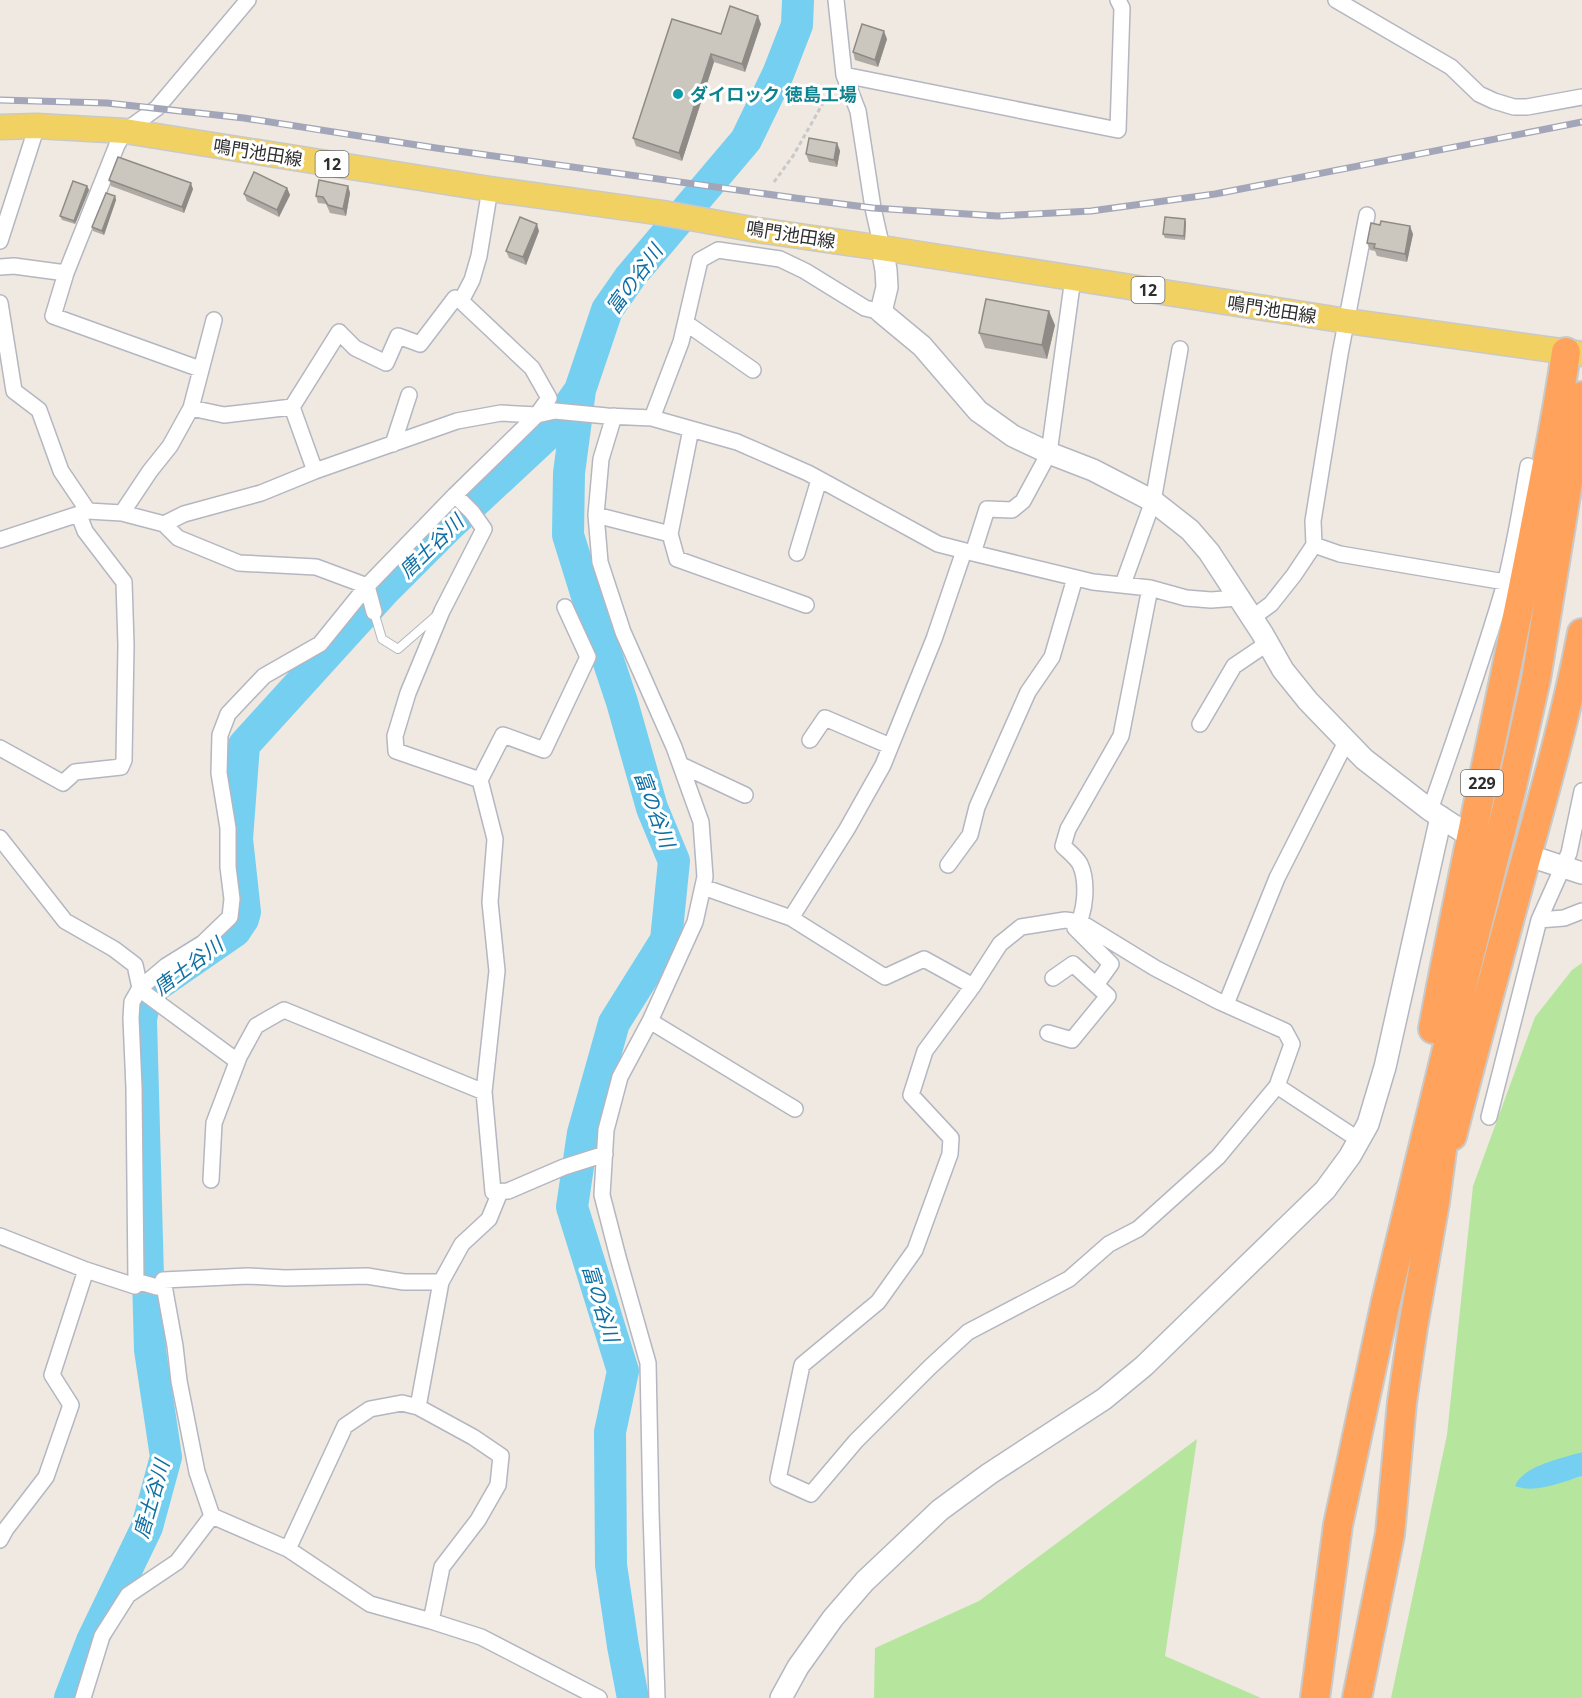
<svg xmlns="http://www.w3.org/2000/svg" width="1582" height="1698" font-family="'Noto Sans','Noto Sans JP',sans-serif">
	<rect width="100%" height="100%" fill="#efe9e1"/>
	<path fill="#b6e59e" d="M1582,963V1452L1546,1464L1548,1486L1582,1476V1698H1391L1447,1435L1473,1186L1535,1017L1572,970Z
		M1197,1439L1165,1656L1261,1698H874L875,1648L979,1601Z"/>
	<path fill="#75cff0" d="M1582,1452V1476C1562,1482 1536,1494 1515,1486C1522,1466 1563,1458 1582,1452Z"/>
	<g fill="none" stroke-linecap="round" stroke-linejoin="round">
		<path stroke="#75cff0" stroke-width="32" d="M70,1698L92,1641L147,1527L166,1457L150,1350L141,1020C143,1006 146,996 157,985L235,931L243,919L245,912L237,839L244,745L384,591L450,525L551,431L578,393
			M633,1698L623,1646L611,1565L610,1432L623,1371L572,1207L583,1133L614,1023L666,940L674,861L652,808L622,702L591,609L568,535L569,473L580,390L607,310L630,277L746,140L778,74L797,25L798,0"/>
		<g stroke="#b4b7c1" stroke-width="10">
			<path id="lane" d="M374,612L382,639L398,649L437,615"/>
		</g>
		<g stroke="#b4b7c1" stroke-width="18">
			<path id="street" d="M836,0L844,75L858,111L873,208L882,248
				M1336,0L1451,67L1479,94L1494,101L1514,107H1527L1582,97
				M844,75L1118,130L1122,8L1118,0
				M0,241L37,126
				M0,267L14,266L66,273L117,145L125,131L157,108L248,0
				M66,273L53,316L200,369
				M0,303L14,391L39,410L61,471L88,511
				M686,323L753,370
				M292,407L339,332L355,348L386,363L398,336L420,344L455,298L461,301
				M191,408L224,415L292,407L315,471
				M614,416L601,459L596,515L600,562L623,632L674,747L701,822L705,877L695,922L650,1021L620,1077L606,1130L602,1195L618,1257L648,1363L651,1512L657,1698
				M652,418L681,342L700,260L718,250L780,259L805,271L865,308L881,312
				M691,429L670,534L677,559L806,605
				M393,444L409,395
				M455,495L472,512L484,529L442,611L408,693L395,736L396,751L480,780L495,839L490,902L497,971L484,1092L493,1192L508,1191L564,1167L605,1154
				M122,513L150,471L170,446L191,408L214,320
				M596,515L670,534
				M164,524L178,538L239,563L316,567L367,586
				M0,540L88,511L122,513L164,524L184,514L261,493L315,471L457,421L501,413L537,415L555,411L607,416L652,418L737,442L808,473L938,544L973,553L1093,582L1150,588L1186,598L1211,600L1238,598
				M1314,545L1340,554L1505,582
				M797,553L819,480
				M973,553L987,509L1012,510L1023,501L1049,453L1073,278
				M1123,584L1153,501L1180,349
				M367,586L374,612
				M1252,618L1271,604L1294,575L1314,545L1313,521L1340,354L1367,215
				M1200,724L1234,666L1268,643
				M810,740L825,718L890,746
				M0,748L63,783L75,772L121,767L124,760L126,645L124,582L85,531L79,515
				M681,765L745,795
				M480,780L503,735L544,750L588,657L565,607
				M1430,810C1456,735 1483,660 1505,583C1515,545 1521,505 1528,466
				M0,838L65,921L114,949L135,965L140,988L146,994L233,1058L239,1057L256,1026L268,1019L284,1010L484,1092
				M948,865L970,835L977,807L1028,692L1052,657L1075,578
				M703,887L791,918L885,977L924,959L973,986
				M791,918L847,829L883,765L934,639L964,551
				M1065,920L1080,922L1155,968L1220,1002L1285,1031L1292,1044L1277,1086L1218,1157L1138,1229L1109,1244L1069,1279L968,1332L930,1367L856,1441L811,1494L778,1479L802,1365L878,1302L915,1250L950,1154L951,1138L911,1095L925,1051L973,986L1000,944L1021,927Z
				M1539,920L1569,853L1582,791
				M1096,985L1111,964L1075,928C1086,914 1088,881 1080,864C1076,857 1068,851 1063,846L1068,829L1121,736L1150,588
				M1226,1004L1277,878L1346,742
				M650,1021L795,1109
				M1048,1033L1072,1040L1108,996L1073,964L1053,978
				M1277,1086L1359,1140
				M1489,1117L1539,920L1564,918L1582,911
				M211,1180L214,1123L239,1057
				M0,1236L86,1270L135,1286L136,1281L157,1287H164
				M136,1281L134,1088L131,1018L132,1002L140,988L166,966L203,943L230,917L232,899L228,867V828L219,773L220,735L228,714L264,676L320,644L367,586L455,495L537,415L549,398L532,368L461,301L472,280L479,256L490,189
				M418,1407L473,1437L501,1456L498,1485L478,1520L442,1567L431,1621
				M212,1516L288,1549L370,1604L431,1621L481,1637L599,1698
				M0,1540L6,1529L46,1477L71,1405L52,1375L86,1270
				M288,1549L345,1426L370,1409L402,1403L418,1407L441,1282
				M83,1698L102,1636L128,1595L177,1562L212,1516L197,1472L179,1381L175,1346L163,1280L248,1276L285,1278L367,1276L404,1282H441L462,1244L489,1219L500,1192"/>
		</g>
		<g stroke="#b4b7c1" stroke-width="24">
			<path id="secondary" d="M882,248L886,270L887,287L881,312L922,346L978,411L1013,436L1049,453L1093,470L1153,501L1190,530L1209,552L1262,633L1283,670L1308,701L1364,759L1430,810L1462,831
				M1542,860L1582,873
				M781,1698L798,1667L833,1618L865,1581L940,1510L989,1474L1104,1399L1144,1366L1325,1190L1350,1156L1368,1124L1385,1067L1441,817"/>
		</g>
		<g stroke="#c9c9c9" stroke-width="27">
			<path id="primary" d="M0,127L37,126L125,131L490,189L663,213L757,230L882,248L1347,321L1582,354"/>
		</g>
		<g stroke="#c9c9c9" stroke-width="32">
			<path id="highway" d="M1433,1029C1464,861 1503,694 1535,526C1546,468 1558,411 1566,352
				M1452,1136C1474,1050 1497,965 1520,880C1543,798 1566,717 1582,633
				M1315,1698L1338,1525L1386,1301L1469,958L1511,791L1536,679L1582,396
				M1357,1698L1390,1534L1402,1402L1413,1327L1435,1202L1447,1113"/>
		</g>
		<path stroke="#c9c9c9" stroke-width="3" stroke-dasharray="4.5 3" stroke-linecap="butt" d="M774,182L793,156L827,96L832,90"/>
		<use href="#lane" stroke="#fff" stroke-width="8"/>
		<use href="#street" stroke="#fff" stroke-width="15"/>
		<use href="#secondary" stroke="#fff" stroke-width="21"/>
		<use href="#primary" stroke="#f2d163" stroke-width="24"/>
		<use href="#highway" stroke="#ffa35c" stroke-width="28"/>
		<g stroke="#a3a6b8" stroke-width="7">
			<path id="rail" d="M0,100L107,103L244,118L436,148L795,198L873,208L998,216L1091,211L1215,194L1582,122"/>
		</g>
		<use href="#rail" stroke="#fff" stroke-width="4.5" stroke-dasharray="14" stroke-linecap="butt"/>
	</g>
	<path fill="#afaba4" d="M761,24L745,72L714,62L682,161L636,146L633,138L721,34Z
		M887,39L878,67L855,60L853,52Z
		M837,143L840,151L837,167L809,162L806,154Z
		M109,180L193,189L184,213L111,186Z
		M87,186L89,190L75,224L62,220L60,216Z
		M348,186L350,193L346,216L330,213L326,204L318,203L316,196Z
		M287,188L290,195L279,217L247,201L244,194Z
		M115,196L116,200L104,235L93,231L92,227Z
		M1185,219L1186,223L1185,240L1165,238L1163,234Z
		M539,231L526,265L509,258L506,251Z
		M1413,234L1407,262L1377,256L1375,251L1370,250L1367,243Z
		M1055,325L1047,359L985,348L979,333Z"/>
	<path fill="#8e8b86" d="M758,16L761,24L745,72L742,64Z
		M884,31L887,39L878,67L875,60Z
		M711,54L714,62L682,161L679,153Z
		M837,143L840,151L837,167L834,160Z
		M191,183L193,189L184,213L182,207Z
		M87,186L89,190L75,224L74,221Z
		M348,186L350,193L346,216L343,209Z
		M287,188L290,195L279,217L277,210Z
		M115,196L116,200L104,235L102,231Z
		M1185,219L1186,223L1185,240L1184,236Z
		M537,224L539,231L526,265L523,257Z
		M1410,226L1413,234L1407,262L1405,254Z
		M1049,311L1055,325L1047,359L1042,345Z"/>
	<path fill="#cbc7bf" stroke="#8e8b86" stroke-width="1.5" d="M730,6L758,16L742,64L711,54L679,153L633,138L672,19L721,34Z
		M862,24L884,31L875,60L853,52Z
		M809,138L837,143L834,160L806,154Z
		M118,157L191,183L182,207L109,180Z
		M254,172L287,188L277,210L244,194Z
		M319,180L348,186L343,209L328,205L323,197L316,196Z
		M73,181L87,186L74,221L60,216Z
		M106,193L115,196L102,231L92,227Z
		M520,217L537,224L523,257L506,251Z
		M1165,217L1185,219L1184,236L1163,234Z
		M1381,221L1410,226L1405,254L1374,248L1375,244L1367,243L1371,223L1380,225Z
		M986,299L1049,311L1042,345L979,333Z"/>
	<circle fill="#0f9aa8" stroke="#fff" stroke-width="2" cx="678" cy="94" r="6"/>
	<g text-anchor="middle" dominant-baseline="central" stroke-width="6" stroke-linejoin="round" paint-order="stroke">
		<g fill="#fff" stroke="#6d6d6d" stroke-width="1.5">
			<rect x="315.5" y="151" width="33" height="26" rx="4.5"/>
			<rect x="1131.5" y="277" width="33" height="26" rx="4.5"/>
			<rect x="1461" y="770" width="42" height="26" rx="4.5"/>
		</g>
		<g font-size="16" font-weight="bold" fill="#2e2e2e">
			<text x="332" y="164">12</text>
			<text x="1148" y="290">12</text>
			<text x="1482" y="783">229</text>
		</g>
		<g font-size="18" font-weight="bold" fill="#0d838f" stroke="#fff" text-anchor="start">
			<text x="690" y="94">ダイロック 徳島工場</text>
		</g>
		<g font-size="18" fill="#2e2e2e" stroke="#fff">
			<text transform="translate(258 152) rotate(9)">鳴門池田線</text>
			<text transform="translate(791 234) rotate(9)">鳴門池田線</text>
			<text transform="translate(1272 309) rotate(9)">鳴門池田線</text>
		</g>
		<g font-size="20" font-style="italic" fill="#0d6fa3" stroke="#fff">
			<text transform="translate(634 279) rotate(-54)">富の谷川</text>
			<text transform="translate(431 546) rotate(-44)">唐土谷川</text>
			<text transform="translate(655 809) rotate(70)">富の谷川</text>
			<text transform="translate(188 966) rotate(-37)">唐土谷川</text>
			<text transform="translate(601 1303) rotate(73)">富の谷川</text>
			<text transform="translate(151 1499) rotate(-74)">唐土谷川</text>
		</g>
	</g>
</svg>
